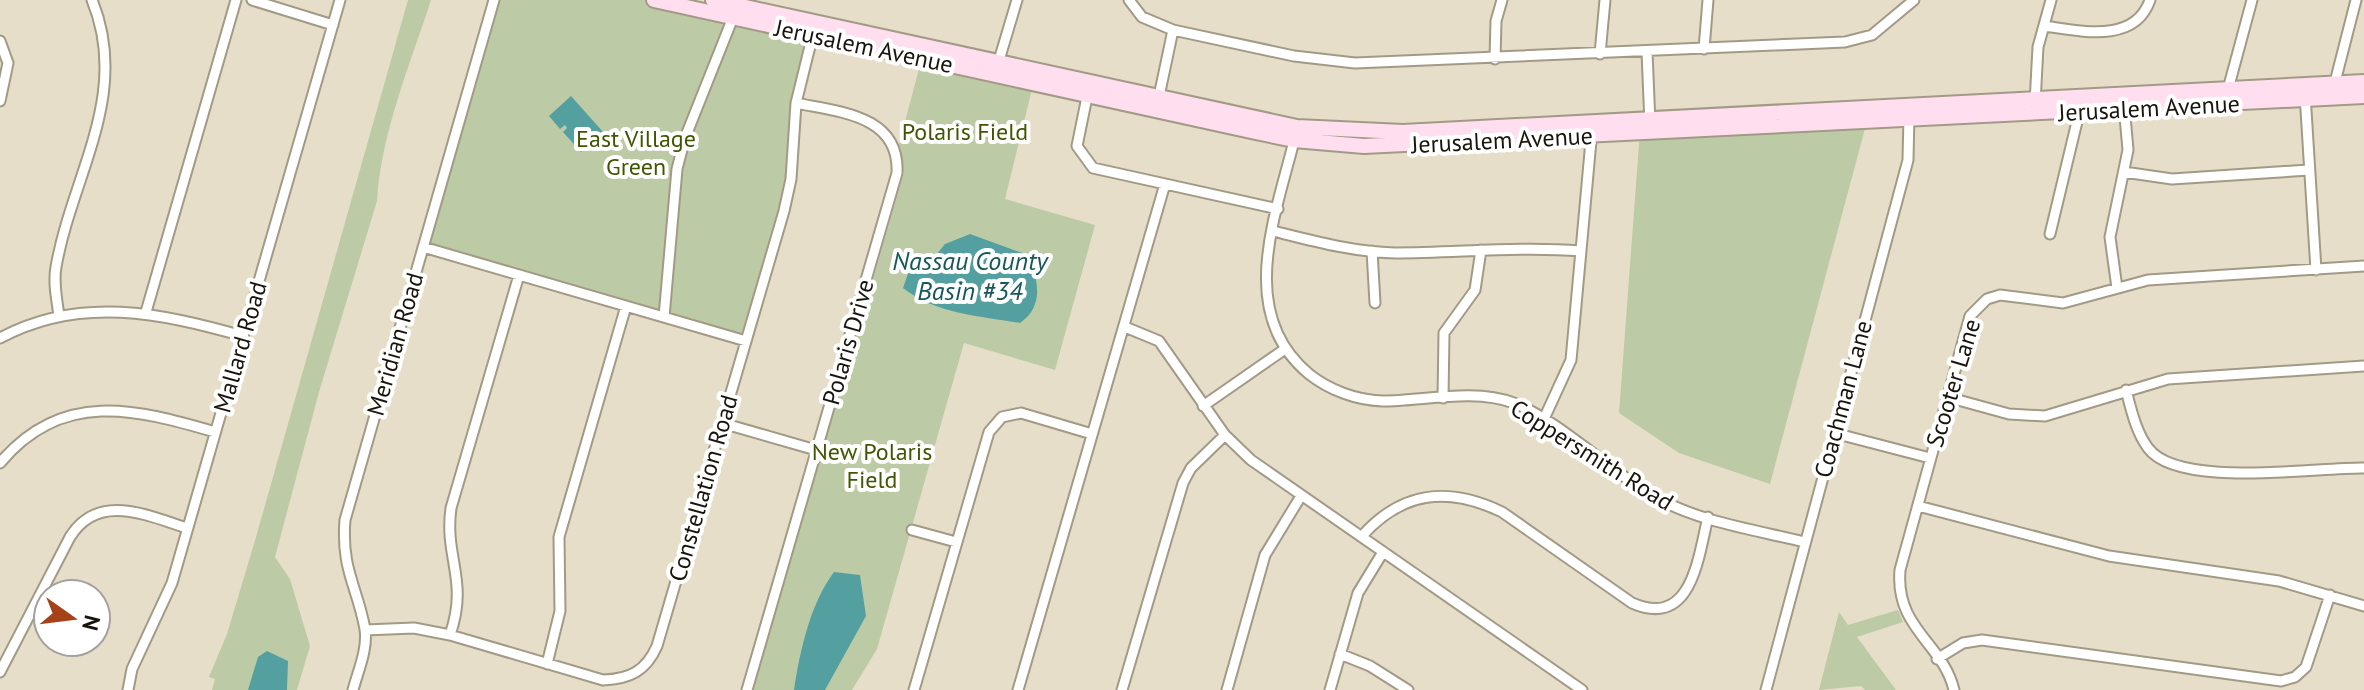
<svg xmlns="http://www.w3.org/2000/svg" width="2364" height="690" font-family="'PT Sans',sans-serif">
	<rect width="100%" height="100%" fill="#e6dec9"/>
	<path fill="#bccba5" d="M408,0H431C410,65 381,133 377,201L319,392L275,557L290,579L310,646L297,690H212L215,679L209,677L227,634L256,537Z
		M493,0H681L813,30L790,126V179L744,341L423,248Z
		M920,65L1032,89L1005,199L1095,225L1055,370L964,343L877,649L852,690H753L859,311H864L904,172L897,169L896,156Z
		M1867,121L1770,484L1679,453L1619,413L1640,131Z
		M1898,610L1903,622L1857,637L1896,690H1865L1861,686L1819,690L1839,612L1848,625Z"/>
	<path fill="#54a0a1" d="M571,96L604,133L581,152L563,132L567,128L565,125L560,129L549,116Z
		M970,234L1028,255C1038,279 1045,306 1020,323C980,316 936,314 903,288L911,265L931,261L945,244Z
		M834,572L860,575L866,616L825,690H794C800,651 810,604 834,572Z
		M267,651L288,661L287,690H248L258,657Z"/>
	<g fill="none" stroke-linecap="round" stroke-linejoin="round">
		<g stroke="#a29a86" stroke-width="13">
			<path id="minor" d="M252,0L333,25
				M1129,0L1142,17L1173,30L1294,56L1355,63L1845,42L1872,35L1914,0
				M2044,26C2081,31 2135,44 2150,0
				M0,41L8,63L0,101
				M1704,49L1708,0
				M1647,52L1650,124
				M1600,54L1605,0
				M1495,59L1496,21L1502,0
				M997,67L1017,0
				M2334,86L2356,0
				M1088,92L1077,146L1093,168L1278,209
				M2227,93L2252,0
				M2305,94L2316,270
				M1158,101L1173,30
				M2035,103L2038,47L2051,0
				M1295,137C1276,215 1235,313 1309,374C1329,390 1356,400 1382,401C1424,401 1473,388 1514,403C1558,420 1611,472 1655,497C1699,522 1756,530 1805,542
				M2124,172L2172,179L2309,170
				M1273,231C1313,241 1353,252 1395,253C1457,253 1518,246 1581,251
				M2050,234L2081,105
				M423,247L746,341
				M1372,251L1375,303
				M2117,288L2110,237L2128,150L2124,105
				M146,312L236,0
				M59,316C57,300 53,283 56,267C72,175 131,95 92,0
				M664,317L677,169L685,138L734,15
				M1125,327L1159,341L1225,435L1251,460L1582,690
				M0,338C80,295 161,313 243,336
				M2126,390C2131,409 2136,432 2148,448C2178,489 2316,467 2364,468
				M1947,397L2009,414L2045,416L2168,379L2364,366
				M1443,398L1444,333L1475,290L1481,250
				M1203,406L1285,349
				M1543,421L1571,360L1592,130
				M722,423L816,450
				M1834,433L1930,458
				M0,463C62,389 136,409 215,432
				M1918,506L2109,556L2279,581L2364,606
				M912,530L956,542
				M1362,536C1402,491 1448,486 1502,512L1632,603C1692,629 1698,558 1708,517
				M365,630L414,628L450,635L603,680C630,679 646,671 657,646L784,211L791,179L796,103L814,30
				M450,635C469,580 444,558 451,508L519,275
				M1340,654L1370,666L1408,690
				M1937,659L1963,643L1982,640L2281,681L2295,677L2306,667L2330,595
				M547,664L560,611L559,537L626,306
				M0,672L70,537C98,492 146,515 187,528
				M128,690L132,669L172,583L340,0
				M353,690C358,671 368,649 365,629C357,586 341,569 345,520L494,0
				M747,690L897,173C900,115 839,112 796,103
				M914,690L989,432L1002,417L1021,413L1092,434
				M1018,690L1165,184
				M1122,690L1183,483L1191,468L1225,435
				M1227,690L1265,555L1301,496
				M1330,690L1358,593L1383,552
				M1766,690L1908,160L1909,115
				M1954,690C1943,643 1895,629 1900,570L1970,316L1987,299L2000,295L2063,303L2148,280L2364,266"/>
		</g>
		<g stroke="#a29a86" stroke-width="18">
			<path id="secondary" d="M654,0L1251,131L1294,140L1364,146L2364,96
				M713,0L1297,127L1403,132L2364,82"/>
		</g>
		<use href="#minor" stroke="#fff" stroke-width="9"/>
		<use href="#secondary" stroke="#ffdfef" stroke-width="14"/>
	</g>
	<g text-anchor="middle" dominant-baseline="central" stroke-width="8" stroke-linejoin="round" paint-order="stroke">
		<g font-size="24" fill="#17140c" stroke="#fff">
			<text transform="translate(864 46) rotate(12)">Jerusalem Avenue</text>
			<text transform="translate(2149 108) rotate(-3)">Jerusalem Avenue</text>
			<text transform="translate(1502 140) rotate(-3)">Jerusalem Avenue</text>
			<text transform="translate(848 342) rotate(-74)">Polaris Drive</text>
			<text transform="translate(395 344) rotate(-74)">Meridian Road</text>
			<text transform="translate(240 347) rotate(-74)">Mallard Road</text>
			<text transform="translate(1953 383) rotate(-73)">Scooter Lane</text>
			<text transform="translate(1843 399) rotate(-75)">Coachman Lane</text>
			<text transform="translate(1592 455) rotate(32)">Coppersmith Road</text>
			<text transform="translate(703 488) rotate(-74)">Constellation Road</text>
		</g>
		<g font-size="24" fill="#405702" stroke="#fff">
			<text x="965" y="131">Polaris Field</text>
			<text x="636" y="138">East Village<tspan x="636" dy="28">Green</tspan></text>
			<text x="872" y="451">New Polaris<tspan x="872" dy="28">Field</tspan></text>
		</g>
		<g font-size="26" font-style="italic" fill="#165859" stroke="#fff">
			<text x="970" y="260">Nassau County<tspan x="970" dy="30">Basin #34</tspan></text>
		</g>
	</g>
	<g transform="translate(72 618) rotate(104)"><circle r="38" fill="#ffffff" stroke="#a2a19e" stroke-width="2"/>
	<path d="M0-6L14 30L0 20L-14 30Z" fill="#a74118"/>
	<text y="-12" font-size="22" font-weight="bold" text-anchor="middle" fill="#17140c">N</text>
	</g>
</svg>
